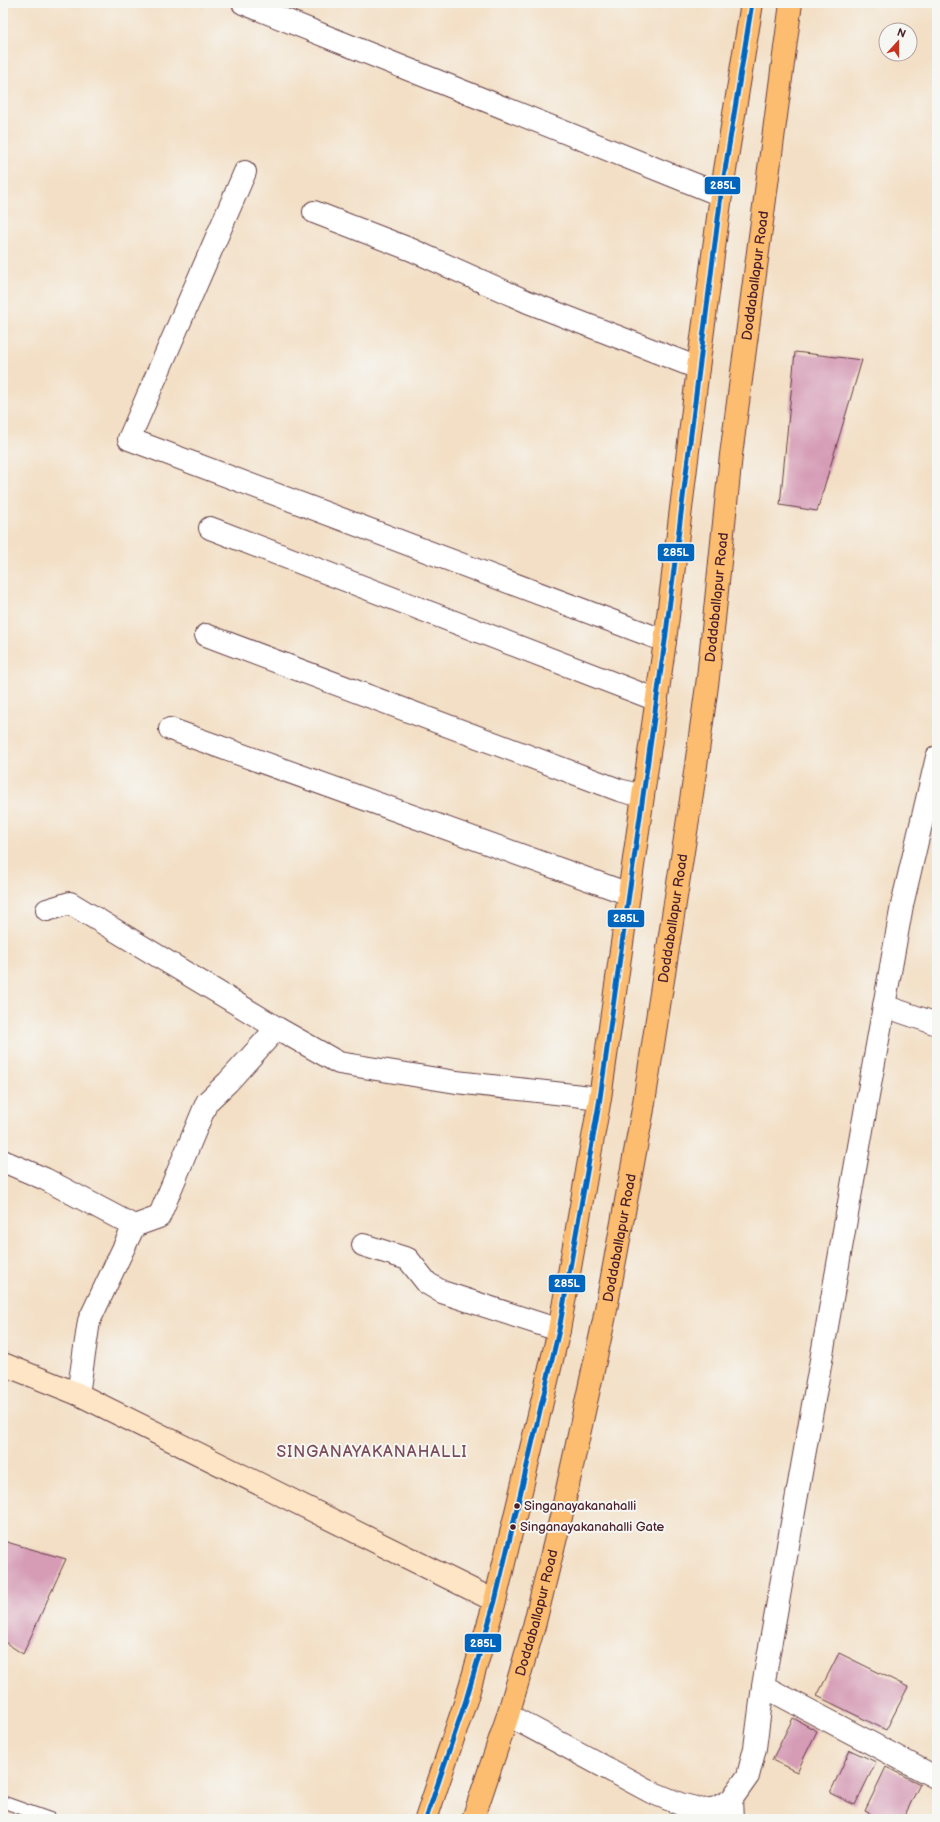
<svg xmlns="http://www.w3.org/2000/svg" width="940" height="1822" font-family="'Balsamiq Sans',sans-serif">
	<rect width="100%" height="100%" fill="#f6f6f2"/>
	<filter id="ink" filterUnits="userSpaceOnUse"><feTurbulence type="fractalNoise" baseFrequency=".025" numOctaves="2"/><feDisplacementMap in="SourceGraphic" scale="8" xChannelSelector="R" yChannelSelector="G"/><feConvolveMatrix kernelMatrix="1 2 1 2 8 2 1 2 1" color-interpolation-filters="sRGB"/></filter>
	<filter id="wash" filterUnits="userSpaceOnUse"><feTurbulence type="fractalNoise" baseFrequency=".012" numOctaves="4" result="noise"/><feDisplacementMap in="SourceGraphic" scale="16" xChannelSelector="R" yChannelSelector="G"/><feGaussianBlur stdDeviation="0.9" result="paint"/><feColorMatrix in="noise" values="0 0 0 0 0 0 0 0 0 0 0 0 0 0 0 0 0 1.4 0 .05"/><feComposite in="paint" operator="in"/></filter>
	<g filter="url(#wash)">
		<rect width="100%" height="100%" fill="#f3dfc5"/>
		<g id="blocks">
			<path fill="#d69cb6" d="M795,352L862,360L817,511L780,505Z
				M3,1541L66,1559L23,1654L3,1641Z
				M839,1653L908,1687L886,1730L817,1696Z
				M793,1718L817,1731L797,1772L772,1760Z
				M850,1750L876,1762L855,1805L830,1793Z
				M886,1767L920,1784L903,1819H881L865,1811Z"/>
		</g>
	</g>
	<g filter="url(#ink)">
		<use href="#blocks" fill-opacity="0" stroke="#633c42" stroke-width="1"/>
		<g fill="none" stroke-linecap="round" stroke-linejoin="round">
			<g stroke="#633c42" stroke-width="13">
				<path id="service" d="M3,1802L51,1819"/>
			</g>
			<g stroke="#633c42" stroke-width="24">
				<path id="minor" d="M243,3L721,195
					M245,172L129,439L665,641
					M314,212L412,250L528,302L698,368
					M210,528L657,700
					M206,635L619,790L642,796
					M170,729L629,894
					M47,910L70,903L277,1028
					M884,1006L937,1024
					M3,1161L45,1179L134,1226
					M363,1245L408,1259L427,1283L442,1292L559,1330
					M78,1394L89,1321L134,1226L159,1217L207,1102L228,1082L277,1028L339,1063L456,1082L600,1098
					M763,1686L937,1778
					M731,1800L732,1819"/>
			</g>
			<g stroke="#633c42" stroke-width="24">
				<path id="tertiary" d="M508,1715L651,1792L680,1804L703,1810L716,1808L731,1800L748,1776L755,1748L763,1686L902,905L937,757"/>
			</g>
			<g stroke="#633c42" stroke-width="24">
				<path id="secondary" d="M3,1364L78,1394L495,1601"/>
			</g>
			<g stroke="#633c42" stroke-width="24">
				<g id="primary">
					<path d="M426,1819L466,1700L495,1601L559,1330L600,1098L665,641L698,368L721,195L752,3"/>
					<path id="s1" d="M473,1819L508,1715L534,1626L561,1517L604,1320L643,1109L693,787L708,678L731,455L791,3"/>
				</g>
			</g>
			<use href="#service" stroke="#fff" stroke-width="11"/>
			<use href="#minor" stroke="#fff" stroke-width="22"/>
			<use href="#tertiary" stroke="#fff" stroke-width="22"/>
			<use href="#secondary" stroke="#fee5c5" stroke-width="22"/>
			<use href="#primary" stroke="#fcbd6f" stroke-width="22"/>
			<g stroke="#f6f6f2" stroke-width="8">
				<path id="bus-1" d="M426,1819L466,1700L495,1601L559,1330L600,1098L665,641L721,195L752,3"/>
			</g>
			<use href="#bus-1" stroke="#0065bd" stroke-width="5"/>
		</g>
	</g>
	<g fill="#4a1f2b" stroke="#f6f6f2" stroke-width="1.5">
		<circle cx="517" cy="1506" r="3.5"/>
		<circle cx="513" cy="1527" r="3.5"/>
	</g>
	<g text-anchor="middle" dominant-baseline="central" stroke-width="4" stroke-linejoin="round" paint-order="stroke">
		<g font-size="13" fill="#4a1f2b" stroke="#f6f6f2" text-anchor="start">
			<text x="524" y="1506">Singanayakanahalli</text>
			<text x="520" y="1527">Singanayakanahalli Gate</text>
		</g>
		<g font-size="14" fill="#4a1f2b" stroke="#f6f6f2">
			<text stroke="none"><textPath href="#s1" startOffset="1572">Doddaballapur Road</textPath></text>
			<text stroke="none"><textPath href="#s1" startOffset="1248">Doddaballapur Road</textPath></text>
			<text stroke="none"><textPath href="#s1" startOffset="924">Doddaballapur Road</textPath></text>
			<text stroke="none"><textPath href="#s1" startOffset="600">Doddaballapur Road</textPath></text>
			<text stroke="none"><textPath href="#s1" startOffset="216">Doddaballapur Road</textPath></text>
		</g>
		<g font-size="16" letter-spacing="1" fill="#7b4b5c" stroke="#f6f6f2">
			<text x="372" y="1452">SINGANAYAKANAHALLI</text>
		</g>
	</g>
	<g stroke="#f6f6f2" stroke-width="1.5">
		<rect x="704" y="176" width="37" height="19" rx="4" fill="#0065bd"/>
		<rect x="657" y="543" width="38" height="19" rx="4" fill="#0065bd"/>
		<rect x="607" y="909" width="38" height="19" rx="4" fill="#0065bd"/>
		<rect x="548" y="1274" width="38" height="19" rx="4" fill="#0065bd"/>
		<rect x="464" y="1633" width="38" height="20" rx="4" fill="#0065bd"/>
	</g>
	<g font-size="11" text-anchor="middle" font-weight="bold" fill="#fff">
		<text x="723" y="189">285L</text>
		<text x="676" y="556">285L</text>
		<text x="626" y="922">285L</text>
		<text x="567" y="1287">285L</text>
		<text x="483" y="1647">285L</text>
	</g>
	<rect width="940" height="1822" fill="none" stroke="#f6f6f2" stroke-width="16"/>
	<g transform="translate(898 42) rotate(21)"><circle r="19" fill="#f6f6f2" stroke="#b1a0a2"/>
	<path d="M0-3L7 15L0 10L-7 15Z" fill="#c8321e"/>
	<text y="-6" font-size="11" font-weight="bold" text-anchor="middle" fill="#4a1f2b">N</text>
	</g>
</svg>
